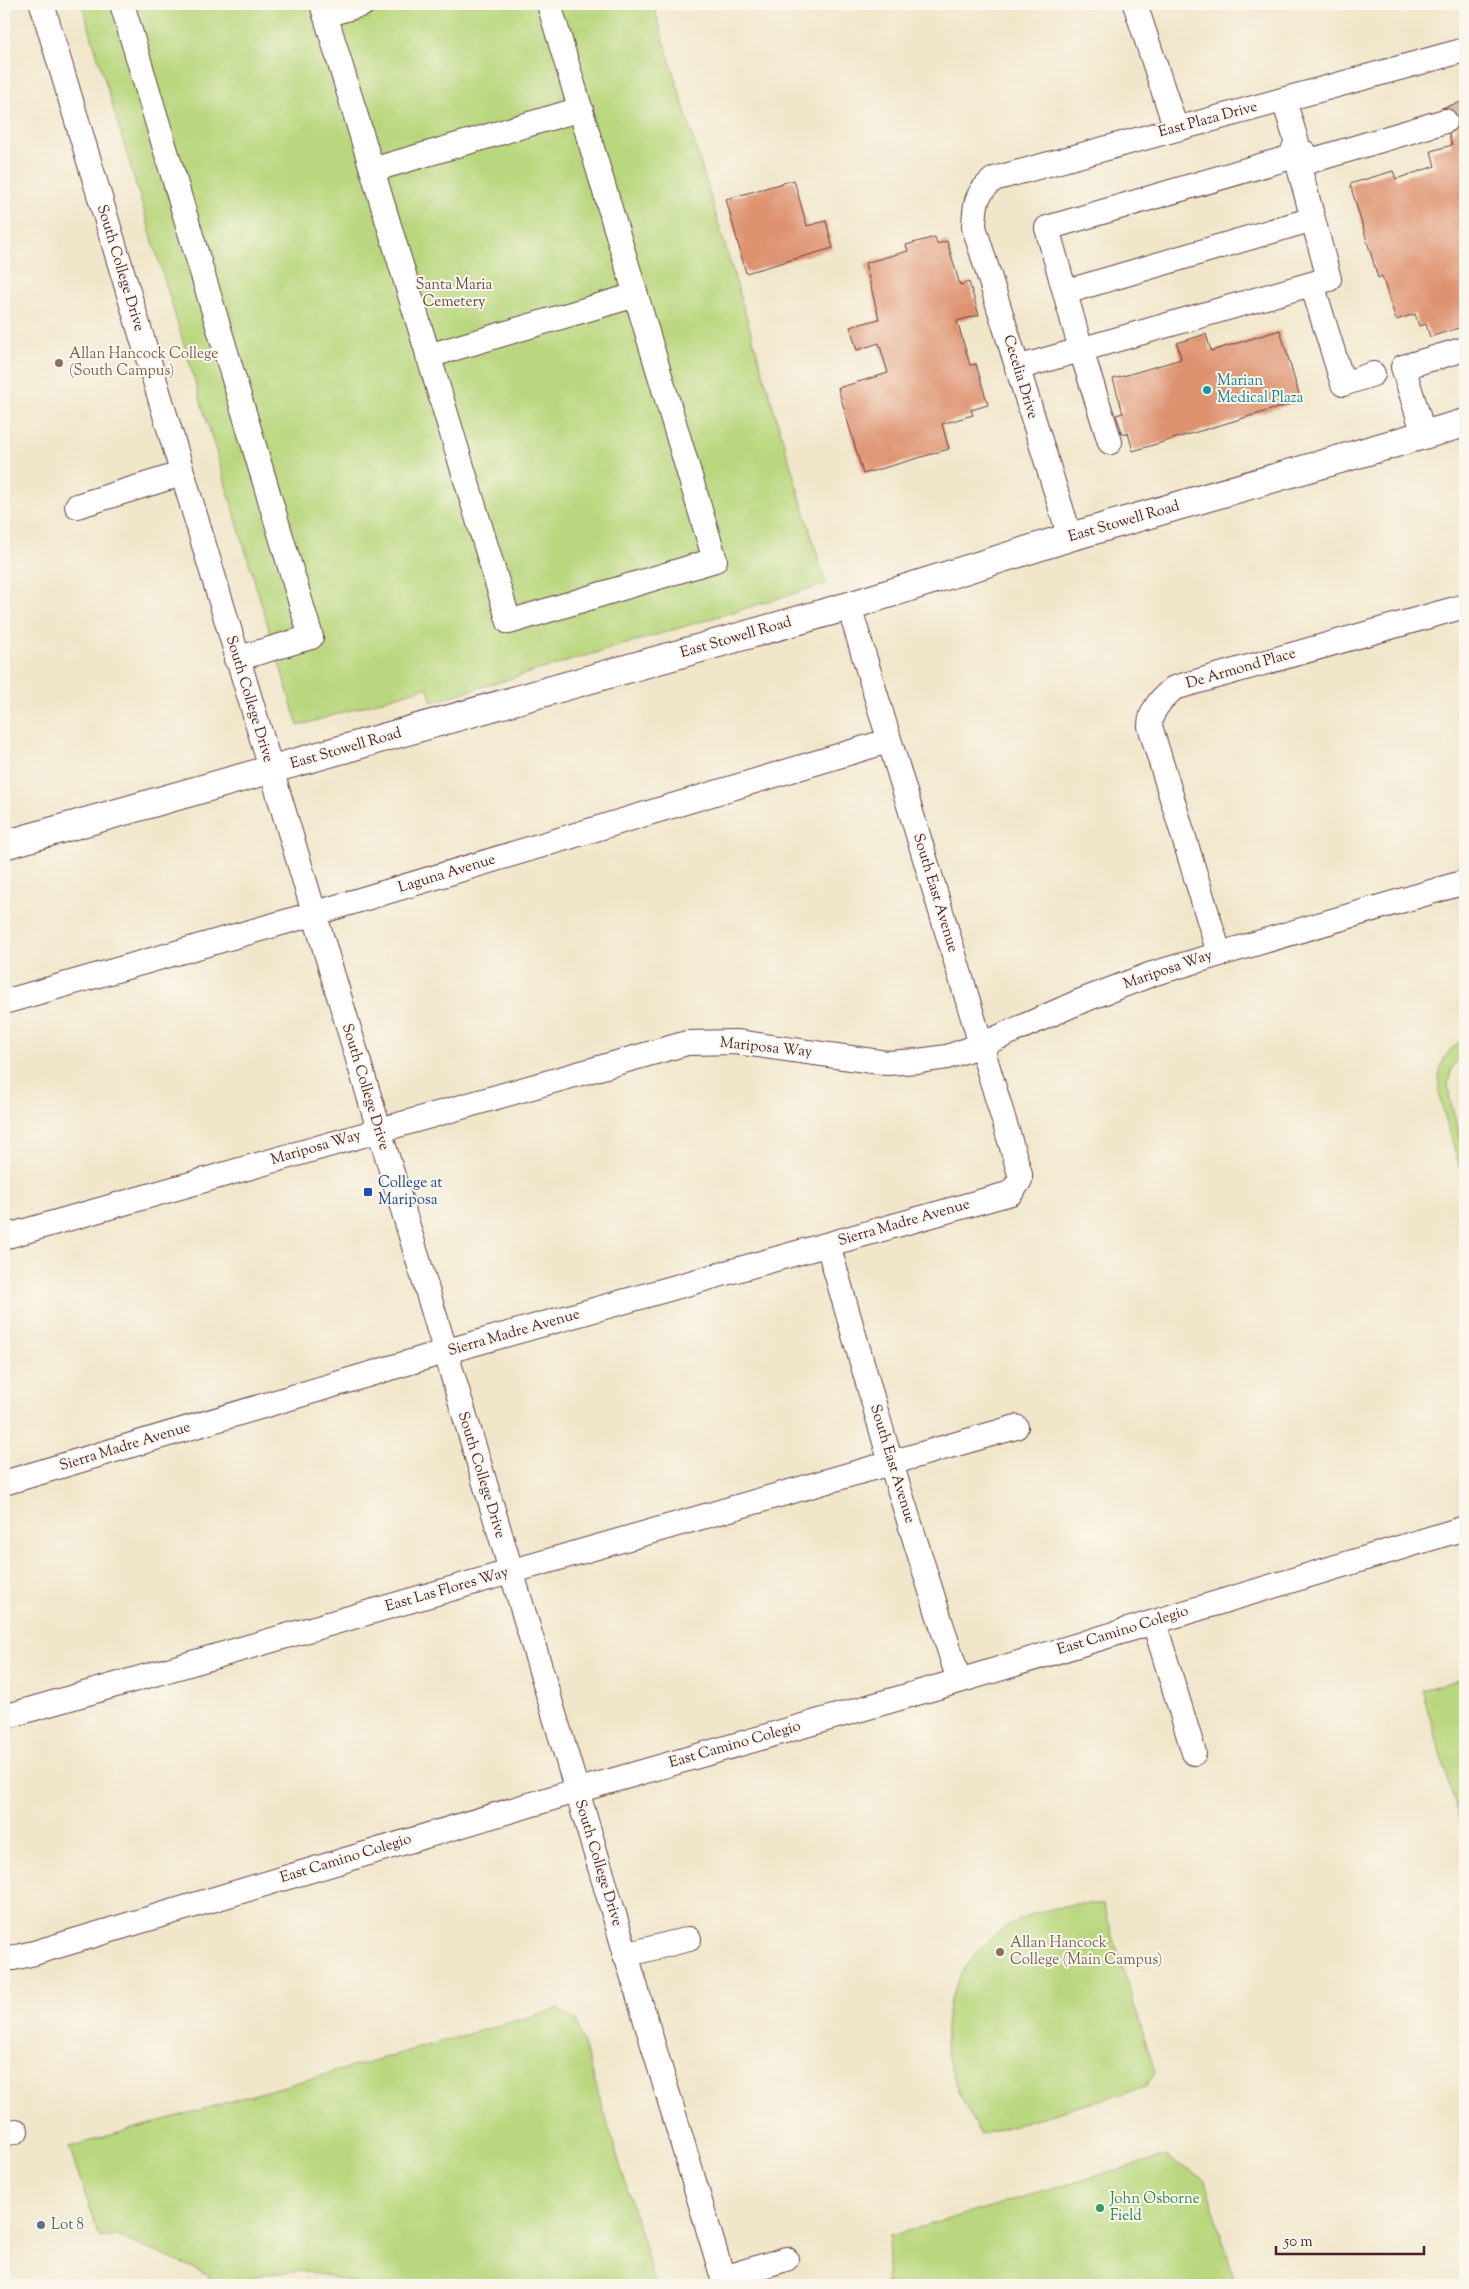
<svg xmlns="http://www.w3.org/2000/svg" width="1469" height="2289" font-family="'Sorts Mill Goudy',serif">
	<rect width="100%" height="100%" fill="#fbf7ec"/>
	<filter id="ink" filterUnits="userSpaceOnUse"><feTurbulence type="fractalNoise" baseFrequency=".02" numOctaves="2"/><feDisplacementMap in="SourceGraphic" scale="10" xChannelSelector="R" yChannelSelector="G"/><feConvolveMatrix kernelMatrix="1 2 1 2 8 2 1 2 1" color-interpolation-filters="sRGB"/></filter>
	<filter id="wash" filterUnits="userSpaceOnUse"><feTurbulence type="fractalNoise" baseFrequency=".0096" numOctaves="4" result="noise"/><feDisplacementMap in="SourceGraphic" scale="20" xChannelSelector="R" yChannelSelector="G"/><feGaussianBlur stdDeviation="1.12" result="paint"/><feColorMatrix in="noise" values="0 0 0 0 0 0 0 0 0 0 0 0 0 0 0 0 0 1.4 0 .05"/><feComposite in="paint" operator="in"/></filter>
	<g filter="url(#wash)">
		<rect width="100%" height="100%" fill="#f0e6ca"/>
		<path fill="#b9d77e" stroke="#827b54" d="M82,4H653L826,584L432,702L427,687L298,726Z
			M1465,1038V1050L1452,1068L1448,1083L1450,1100L1465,1151V1185C1460,1167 1454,1149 1449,1130C1438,1095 1428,1061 1465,1038Z
			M1465,1678V1839L1422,1690Z
			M1073,1904H1103L1155,2072L1145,2087L980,2135C968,2110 953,2085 948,2057C937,2005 966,1950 1011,1924C1029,1913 1052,1909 1073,1904Z
			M557,2009L577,2022L656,2285H356L349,2281L304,2271L264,2274L234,2285H211L207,2274L115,2235L100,2238L69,2147Z
			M1166,2156L1205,2180L1236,2285H886L890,2236Z
			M305,2281L335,2285H268Z"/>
		<g id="blocks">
			<path fill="#de9270" d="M1465,101V326L1430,337L1426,324L1419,326L1415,314L1396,320L1382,276L1378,278L1350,184L1393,171L1396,179L1435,166L1431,151L1452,145L1449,134L1455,130L1458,124L1455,111L1449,108H1442Z
				M794,180L807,226L826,221L833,248L746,273L726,199Z
				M935,237L937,244L947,241L960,285L969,282L979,315L957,321L970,365L976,364L988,405L971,410L973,415L942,424L949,449L863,474L838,388L888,373L879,343L857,350L850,327L879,319L865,263L908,251L906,245Z
				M1280,330L1301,401L1133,451L1128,433L1123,435L1116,415L1123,413L1113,379L1181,359L1177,343L1206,334L1211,351Z"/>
		</g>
	</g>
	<g filter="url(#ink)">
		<use href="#blocks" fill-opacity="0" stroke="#633d43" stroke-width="1"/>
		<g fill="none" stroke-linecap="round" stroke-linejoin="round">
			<path stroke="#cfbeaa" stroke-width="24" stroke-dasharray="24 12" stroke-linecap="butt" d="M1445,121L1465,115"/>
			<g stroke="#633d43" stroke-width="26">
				<path id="minor" d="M42,4L725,2285
					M122,4L311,637L236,659
					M322,4L509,622L715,560L549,4
					M1135,4L1176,129
					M325,15L363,4
					M1284,100L1297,143L1294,148L1296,156L1329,279
					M1307,162L1445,121
					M372,170L581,109
					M1312,284L1343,384L1373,374
					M1065,292L1313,219
					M428,356L636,295
					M1017,368L1329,279
					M1424,435L1403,367L1465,349
					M1110,442L1081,350L1047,228L1305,153
					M77,506L181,474
					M1070,537L974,227C975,204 975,194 994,179L1465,50
					M1219,953L1150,726C1150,710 1162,698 1174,688L1465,606
					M4,1002L313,914L888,741
					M4,1237L687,1043L736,1042L887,1063L918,1061L947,1057L981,1045L1081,1001L1152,974L1465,882
					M828,1245L891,1463L959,1681
					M4,1483L444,1352L1011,1193L1020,1180V1174L849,606
					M1154,1622L1194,1753
					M4,1717L1016,1427
					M625,1955L689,1939
					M4,1956L13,1958L34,1953L576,1791L959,1681L1465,1528
					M4,2134L16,2131
					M723,2278L786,2259"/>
			</g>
			<g stroke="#633d43" stroke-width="30">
				<path id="major" d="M4,845L849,606L1070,537L1465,423"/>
			</g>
			<use href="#minor" stroke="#fff" stroke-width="24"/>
			<use href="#major" stroke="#fff" stroke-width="28"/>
		</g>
	</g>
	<g fill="#8d6e63" stroke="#fbf7ec" stroke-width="2">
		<circle cx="59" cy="363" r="5"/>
		<circle cx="1000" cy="1952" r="5"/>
	</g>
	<circle fill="#0f9aa8" stroke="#fbf7ec" stroke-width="2" cx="1207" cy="390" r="5"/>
	<rect fill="#1a4fb4" stroke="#fbf7ec" stroke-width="2" x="363" y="1187" width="10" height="10" rx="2.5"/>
	<circle fill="#2e9e5b" stroke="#fbf7ec" stroke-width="2" cx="1100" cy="2208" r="5"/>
	<circle fill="#5c6f8a" stroke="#fbf7ec" stroke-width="2" cx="41" cy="2225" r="5"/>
	<g text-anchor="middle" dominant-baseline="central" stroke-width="4" stroke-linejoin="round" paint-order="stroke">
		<g font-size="15" fill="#4a1f2b" stroke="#fbf7ec">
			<text transform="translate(1208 120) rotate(-15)">East Plaza Drive</text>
			<text transform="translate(120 268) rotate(73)">South College Drive</text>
			<text transform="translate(1020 377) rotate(73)">Cecelia Drive</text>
			<text transform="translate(1124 522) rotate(-16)">East Stowell Road</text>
			<text transform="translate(736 638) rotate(-16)">East Stowell Road</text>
			<text transform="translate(1241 669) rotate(-16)">De Armond Place</text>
			<text transform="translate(249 699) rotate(73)">South College Drive</text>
			<text transform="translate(346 749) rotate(-16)">East Stowell Road</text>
			<text transform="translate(447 874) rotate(-17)">Laguna Avenue</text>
			<text transform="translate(935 893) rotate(73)">South East Avenue</text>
			<text transform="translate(1168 970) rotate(-19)">Mariposa Way</text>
			<text transform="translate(766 1048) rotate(6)">Mariposa Way</text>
			<text transform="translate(365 1087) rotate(73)">South College Drive</text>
			<text transform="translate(316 1148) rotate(-16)">Mariposa Way</text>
			<text transform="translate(904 1223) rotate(-16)">Sierra Madre Avenue</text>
			<text transform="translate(514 1333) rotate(-16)">Sierra Madre Avenue</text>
			<text transform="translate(125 1447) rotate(-17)">Sierra Madre Avenue</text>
			<text transform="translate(892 1464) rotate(73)">South East Avenue</text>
			<text transform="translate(481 1475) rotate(73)">South College Drive</text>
			<text transform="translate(447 1590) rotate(-16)">East Las Flores Way</text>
			<text transform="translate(1123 1631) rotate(-17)">East Camino Colegio</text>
			<text transform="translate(735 1745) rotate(-16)">East Camino Colegio</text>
			<text transform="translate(346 1859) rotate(-17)">East Camino Colegio</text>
			<text transform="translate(598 1863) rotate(73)">South College Drive</text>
		</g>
		<g font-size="15" fill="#664d40" stroke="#fbf7ec">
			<text x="454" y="285">Santa Maria<tspan x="454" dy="17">Cemetery</tspan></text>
		</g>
		<g font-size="15" fill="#785e54" stroke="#fbf7ec" text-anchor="start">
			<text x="69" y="354">Allan Hancock College<tspan x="69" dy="17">(South Campus)</tspan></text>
			<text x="1010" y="1943">Allan Hancock<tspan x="1010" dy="17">College (Main Campus)</tspan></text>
		</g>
		<g font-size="15" fill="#0d838f" stroke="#fbf7ec" text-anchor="start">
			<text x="1217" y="381">Marian<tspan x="1217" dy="17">Medical Plaza</tspan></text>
		</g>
		<g font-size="15" fill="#164399" stroke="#fbf7ec" text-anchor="start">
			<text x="378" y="1183">College at<tspan x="378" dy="17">Mariposa</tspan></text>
		</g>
		<g font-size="15" fill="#27864d" stroke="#fbf7ec" text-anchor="start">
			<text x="1110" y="2199">John Osborne<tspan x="1110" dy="17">Field</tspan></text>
		</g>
		<g font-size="15" fill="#4e5e75" stroke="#fbf7ec" text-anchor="start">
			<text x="51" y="2225">Lot 8</text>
		</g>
	</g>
	<rect width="1469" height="2289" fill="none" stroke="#fbf7ec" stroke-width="20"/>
	<path d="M1276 2246v8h148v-8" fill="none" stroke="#4a1f2b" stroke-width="2.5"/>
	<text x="1284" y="2246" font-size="15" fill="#4a1f2b" stroke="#fbf7ec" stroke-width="4" paint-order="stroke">50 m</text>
</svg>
